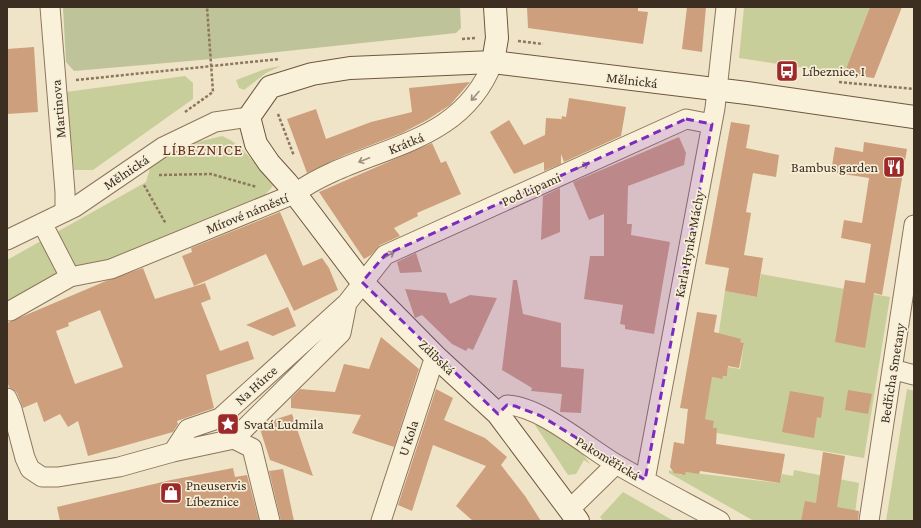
<svg xmlns="http://www.w3.org/2000/svg" width="921" height="528" font-family="'Crimson Pro',serif">
	<rect width="100%" height="100%" fill="#efe4c7"/>
	<path fill="#c8ce9a" d="M744,7H870L844,74L739,58Z
		M281,66L266,73L244,90L239,88L236,80L265,69Z
		M185,76L193,83V99L93,170H74L66,92Z
		M222,136C243,144 259,169 273,186L263,197L11,307L7,297V260L146,182L151,165L185,145Z
		M761,274L890,297L864,458L717,433V429L713,428L714,421L687,416L688,410L699,411L712,377L722,379L723,375L727,376L728,367L740,369L744,343L740,342V339L715,358L725,291L757,297Z
		M907,389L914,391V521H886Z
		M535,425L542,426L581,451L590,464L584,460L576,474L568,475Z
		M669,470L681,475L686,472L780,483L782,474L793,476L794,470L859,483L854,521H754L669,473Z
		M623,492L674,521H603L600,517Z"/>
	<path fill="#bec399" d="M63,7H460L461,28L456,33L212,59L74,71L66,62Z"/>
	<path fill="#ce9f7d" fill-rule="evenodd" d="M527,7H638V11L648,12L643,44L528,28Z
		M687,7H706L702,52L682,49Z
		M870,7H902L874,78L844,74Z
		M34,47L38,112L7,114V49Z
		M470,82L450,105L427,120L402,133L345,155L307,173L287,119L316,109L326,139L371,122L412,112L409,88Z
		M569,98L626,107L621,136L564,162L561,154V164L544,171V162L514,174L490,132L509,120L524,145L545,135L546,118L561,119V121L562,116L566,117Z
		M731,122L750,125L746,148L779,155L776,177L753,173L746,212L751,213L744,255L763,258L757,297L725,291L729,268L705,264Z
		M679,137L686,153L684,165L628,186L627,224H632L631,235L670,242L654,334L625,329V325L620,324L623,305L584,299L590,256H604V214L589,220L573,182Z
		M864,142L907,149L882,295L874,293L865,348L835,342L845,280L865,283L871,244L841,238L844,220L862,223L869,178L831,172L835,147L863,152Z
		M432,143L441,163L446,161L461,194L417,213L418,216L394,228L400,236L380,245L371,255L364,259L319,192Z
		M560,188V232L541,240L543,196Z
		M280,212L303,266L322,258L329,268L338,290L294,311L266,254L194,286L182,256L192,252L191,248Z
		M416,253L422,272L400,273L397,262Z
		M143,268L155,299L205,283L211,299L201,303L220,351L248,341L254,359L206,375L214,408L177,421L178,424L173,432L88,456L78,421L68,427L60,414L44,422L37,402L23,408L17,393L9,387L7,381V323L106,281ZM100,310L123,367L75,384L56,331L69,326L68,323Z
		M513,280H517L523,314L561,323V367L584,369L581,413L560,412L562,394L531,391L532,388L502,370Z
		M405,289L446,293L450,304L470,295L497,298L473,350L468,348L466,351L452,344L422,315L415,318Z
		M288,307L296,326L273,336L246,325Z
		M697,312L717,315L714,332L741,339L740,342L744,343L739,368L728,366L727,376H723L722,379L712,377L705,419L714,421L713,428H717L716,444L785,454L780,483L700,471L699,474L686,472L685,475L674,473L670,467L674,442L684,444L688,409L680,408Z
		M381,337L419,369L394,447L352,433L361,415L291,408V398L300,389L335,392L344,364L369,369Z
		M436,389L453,398L444,420L485,438L507,457L501,465L525,496L541,521H473L456,506L486,466L433,445L412,511L398,505Z
		M848,390L872,394L868,414L845,410Z
		M790,391L824,397L821,418L817,417L814,438L782,432Z
		M292,414L313,476L270,460L260,429L267,422Z
		M823,452L845,456L837,507L859,511L858,521H801L805,501L816,503Z
		M233,468L235,477L247,475L259,521H60L57,507L171,480Z
		M283,469L294,521H281L269,471Z"/>
	<g fill="none" stroke-linecap="round" stroke-linejoin="round">
		<g stroke="#8c765c" stroke-width="21">
			<path id="street" d="M50,7L65,192V212
				M42,223L70,277
				M7,240L75,207L163,147L215,122L249,117
				M10,311L70,277L111,269L294,194C362,145 459,151 493,62
				M892,369L914,375
				M7,398L12,409L25,458L30,469L42,477H58L119,467L173,452L188,429L220,418L347,303L385,255L686,119L712,124
				M498,414L507,405C540,406 587,447 616,464C650,484 685,502 720,521
				M234,439L341,333L347,303
				M173,452L234,439L252,448L270,521
				M645,480L715,108L726,7
				M570,509L616,464
				M381,521L435,356
				M869,521L914,225"/>
		</g>
		<g stroke="#6e573f" stroke-width="24">
			<path id="secondary" d="M493,62L497,38L495,7
				M578,521L498,414L435,356L362,282L287,183L269,163L256,144L249,117L270,87L312,74L350,68L493,62L747,93L914,117"/>
		</g>
		<path stroke="#8c765c" stroke-width="2.5" stroke-dasharray="3 2" stroke-linecap="butt" d="M462,39L475,38
			M518,41L543,44
			M76,80L280,59
			M839,82L914,89
			M185,112L213,92L207,7
			M278,114L294,156
			M159,175L211,174L257,187
			M144,185L166,224"/>
		<use href="#street" stroke="#faf1db" stroke-width="19"/>
		<use href="#secondary" stroke="#faf1db" stroke-width="22"/>
	</g>
	<defs><path id="oneway-shaft" d="M-6 0H5M1.5-3L5.5 0L1.5 3" fill="none" stroke-width="1.6" stroke-linecap="round" stroke-linejoin="round"/></defs>
	<g stroke="#9b907e">
		<use href="#oneway-shaft" transform="translate(475 96) rotate(131)"/>
		<use href="#oneway-shaft" transform="translate(364 160) rotate(158)"/>
		<use href="#oneway-shaft" transform="translate(583 166) rotate(-24)"/>
		<use href="#oneway-shaft" transform="translate(389 255) rotate(-31)"/>
	</g>
	<path fill="#7b2cbf" fill-opacity="0.2" stroke="#7b2cbf" stroke-width="3" stroke-dasharray="8 5" stroke-linejoin="round" d="M686,119L712,124L645,480L541,416L515,406L507,405L498,414L362,282L385,255Z"/>
	<defs>
		<g id="bus-square" transform="scale(1.15)"><rect x="-9" y="-9" width="18" height="18" rx="4" fill="#9c2a2b" stroke="#f7eed7"/><path d="M-5-6H5V4H4V6H2V4H-2V6H-4V4H-5ZM-3.5-4V0h7V-4ZM-3.5 1.2v1.5H-2V1.2ZM2 1.2v1.5H3.5V1.2Z" fill="#fff"/></g>
		<g id="restaurant-square" transform="scale(1.15)"><rect x="-9" y="-9" width="18" height="18" rx="4" fill="#9c2a2b" stroke="#f7eed7"/><path d="M-5-6h1v4h1v-4h1v4h1v-4h1v5L-1.5 .5V6h-2V.5L-5-1ZM5-6V6H3V1.5H1.5Q1.5-4 5-6Z" fill="#fff"/></g>
		<g id="sight-square" transform="scale(1.15)"><rect x="-9" y="-9" width="18" height="18" rx="4" fill="#9c2a2b" stroke="#f7eed7"/><path d="M0-6L1.8-2.2L6-1.7L2.9 1.2L3.7 5.4L0 3.3L-3.7 5.4L-2.9 1.2L-6-1.7L-1.8-2.2Z" fill="#fff"/></g>
		<g id="shop-square" transform="scale(1.15)"><rect x="-9" y="-9" width="18" height="18" rx="4" fill="#9c2a2b" stroke="#f7eed7"/><path d="M-5-2.5h2.3a2.7 3.5 0 0 1 5.4 0H5L5.5 6h-11ZM-1.5-2.5h3a1.5 2.3 0 0 0-3 0Z" fill="#fff"/></g>
	</defs>
	<g fill-rule="evenodd">
		<use href="#bus-square" x="787" y="71"/>
		<use href="#restaurant-square" x="894" y="167"/>
		<use href="#sight-square" x="228" y="424"/>
		<use href="#shop-square" x="171" y="493"/>
	</g>
	<g text-anchor="middle" dominant-baseline="central" stroke-width="3.5" stroke-linejoin="round" paint-order="stroke">
		<g font-size="14" fill="#3c2e20" stroke="#f7eed7" text-anchor="start">
			<text x="802" y="71">Líbeznice, I</text>
			<text x="878" y="167" text-anchor="end">Bambus garden</text>
			<text x="244" y="424">Svatá Ludmila</text>
			<text x="186" y="485">Pneuservis<tspan x="186" dy="16">Líbeznice</tspan></text>
		</g>
		<g font-size="14" fill="#3c2e20" stroke="#f7eed7">
			<text transform="translate(632 80) rotate(7)">Mělnická</text>
			<text transform="translate(58 109) rotate(-95)">Martinova</text>
			<text transform="translate(406 143) rotate(-22)">Krátká</text>
			<text transform="translate(126 172) rotate(-34)">Mělnická</text>
			<text transform="translate(531 189) rotate(-24)">Pod Lipami</text>
			<text transform="translate(247 213) rotate(-22)">Mírové náměstí</text>
			<text transform="translate(689 244) rotate(-79)">Karla Hynka Máchy</text>
			<text transform="translate(437 357) rotate(44)">Zdibská</text>
			<text transform="translate(892 373) rotate(-81)">Bedřicha Smetany</text>
			<text transform="translate(256 385) rotate(-42)">Na Hůrce</text>
			<text transform="translate(408 438) rotate(-72)">U Kola</text>
			<text transform="translate(608 458) rotate(31)">Pakoměřická</text>
		</g>
		<g font-size="16" letter-spacing="1" fill="#692e1e" stroke="#f7eed7">
			<text x="203" y="149">LÍBEZNICE</text>
		</g>
	</g>
	<rect width="921" height="528" fill="none" stroke="#3c2e20" stroke-width="16"/>
</svg>
